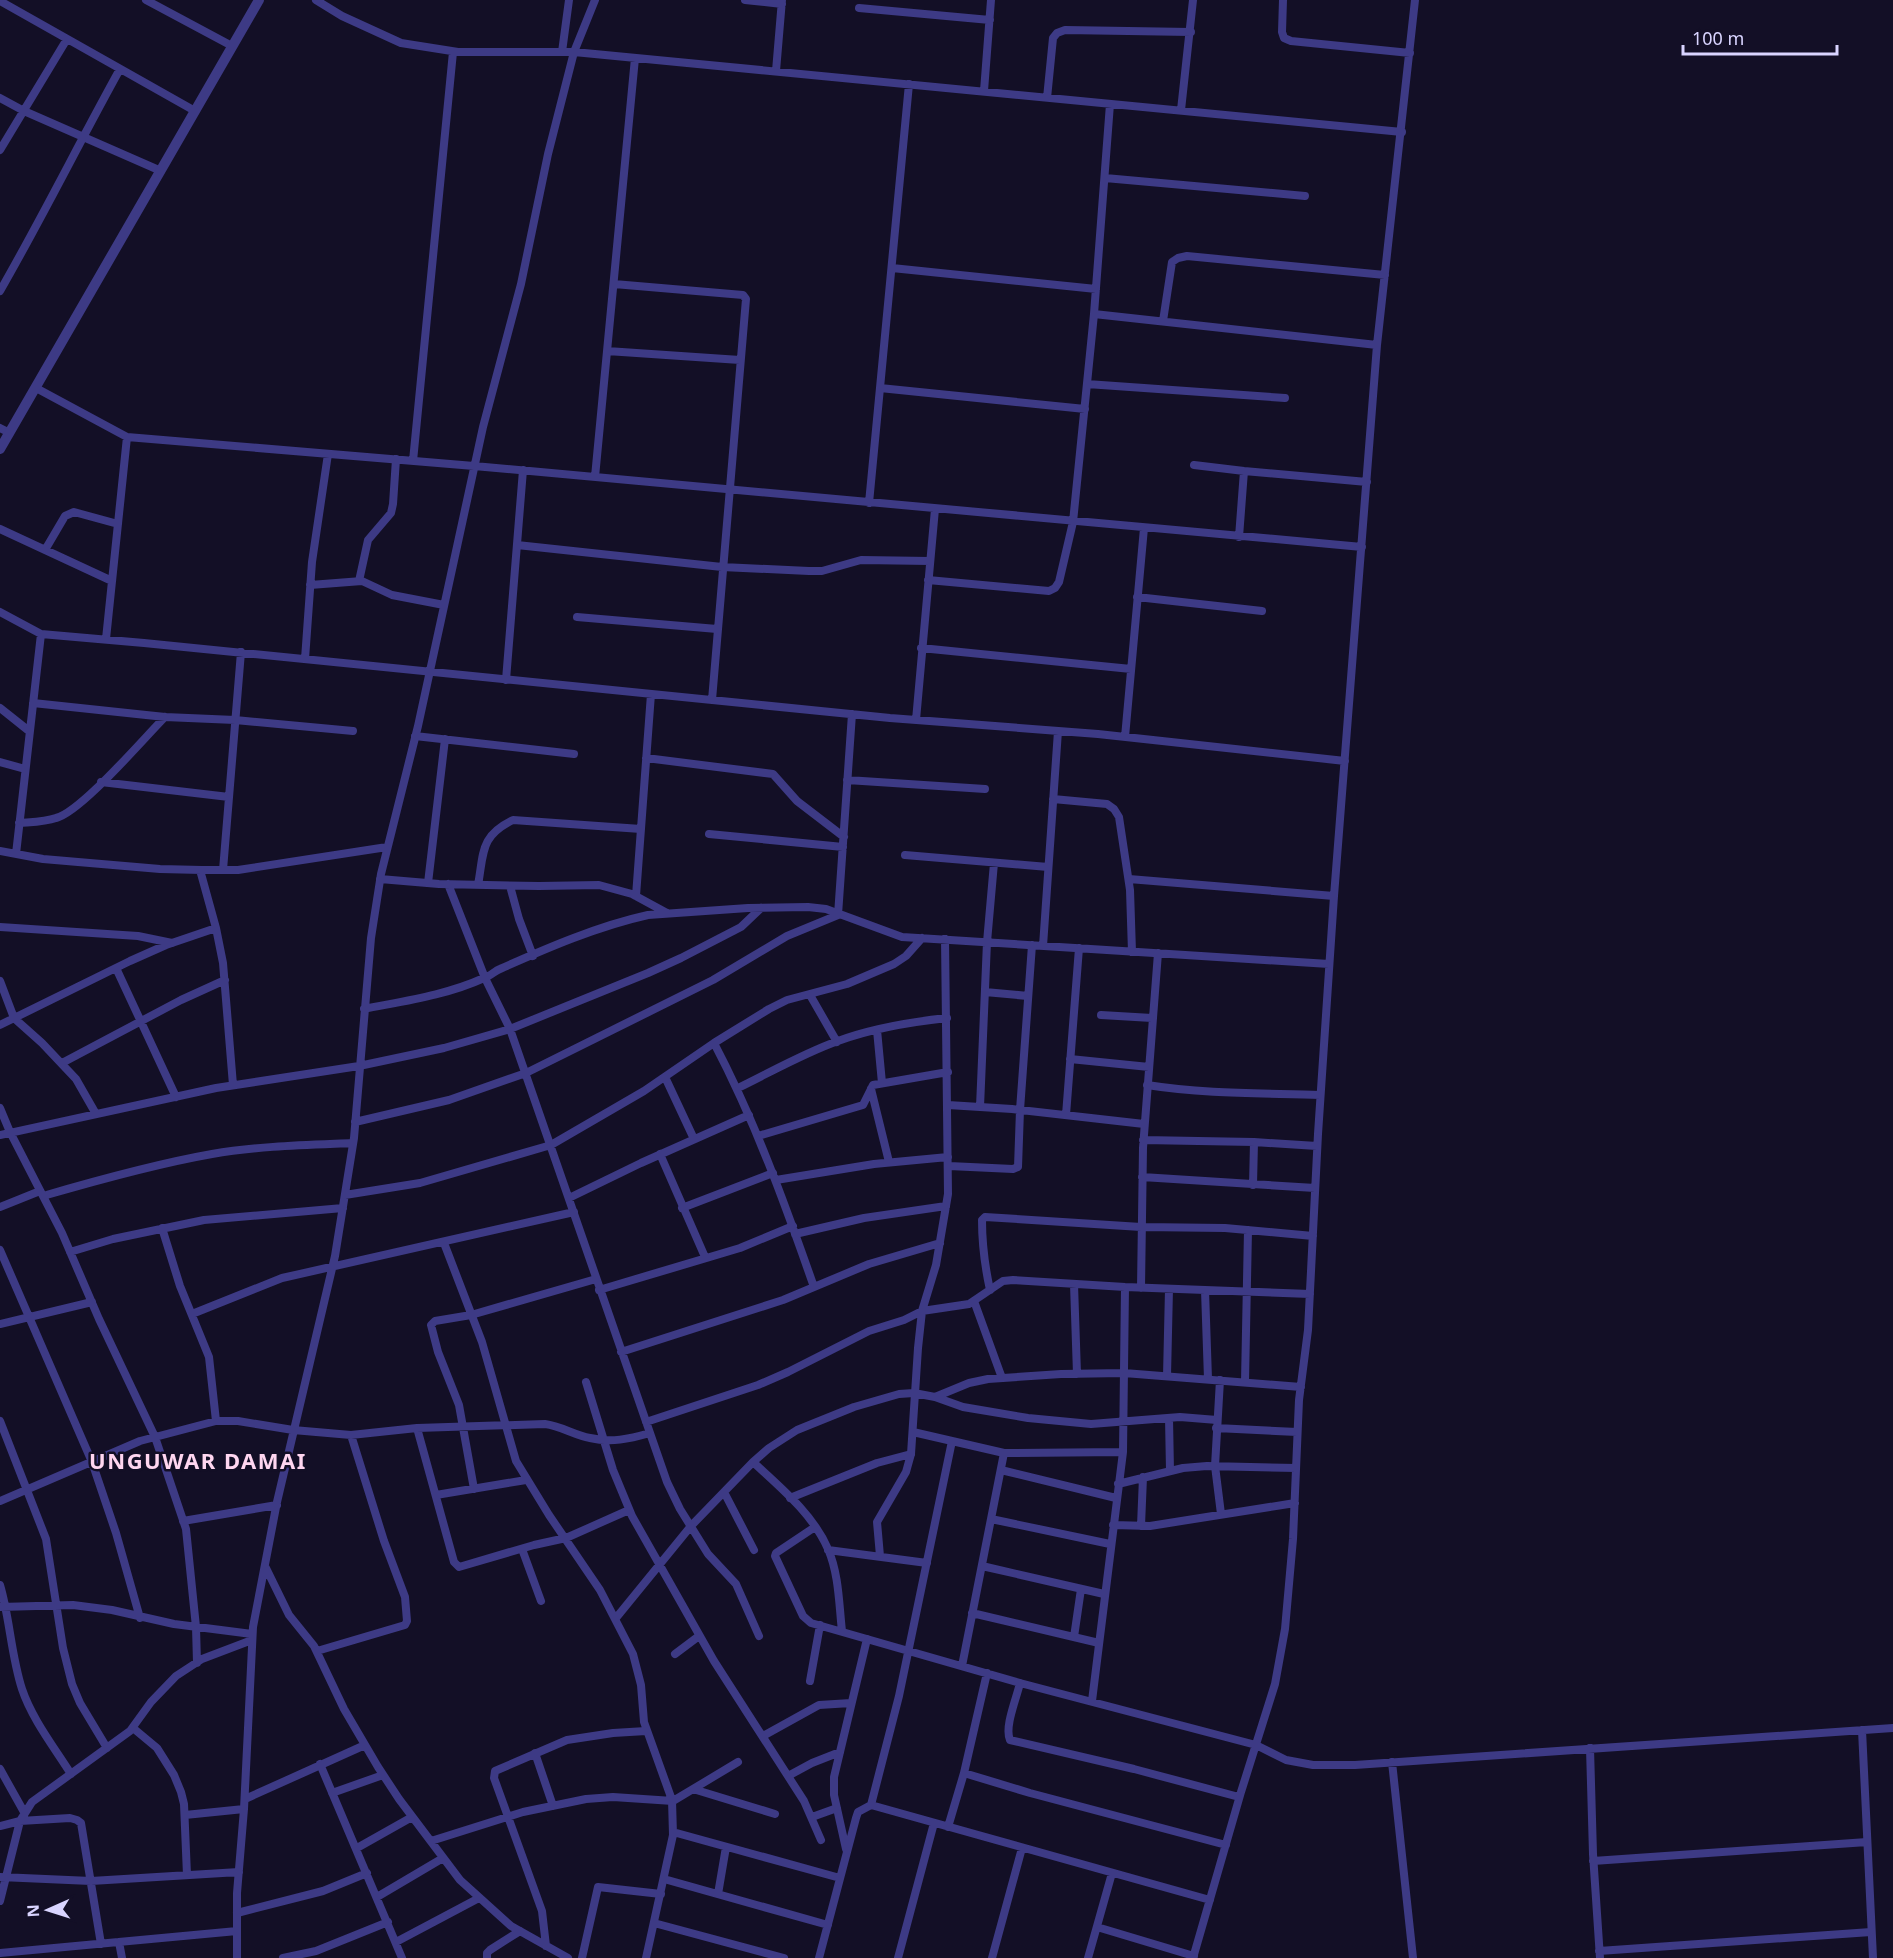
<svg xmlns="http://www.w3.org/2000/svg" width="1893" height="1958" font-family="'Noto Sans',sans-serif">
	<rect width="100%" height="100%" fill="#130f26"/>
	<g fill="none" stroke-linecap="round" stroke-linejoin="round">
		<path stroke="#3d3a85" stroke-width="8" d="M146,0L232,46
			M316,0L342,16L401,43L458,52H574L1402,132
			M745,0L782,4
			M1283,0L1282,32L1284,38L1291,41L1410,53
			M0,1L195,111
			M859,8L990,20
			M562,52L569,0
			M776,71L782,0
			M984,91L991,0
			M0,98L24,111L161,171
			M1047,98L1053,38L1057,33L1065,30L1191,32
			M1181,110L1193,0
			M0,150L67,39
			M1105,178L1305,196
			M892,268L1096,289
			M614,284L743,295L746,299L712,700
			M0,291C42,218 79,143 120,69
			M1094,314L1377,345
			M1163,321L1172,262L1178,258L1187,256L1385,275
			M607,351L740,360
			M1087,384L1285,398
			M36,388L127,437L474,466L1362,547
			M880,388L1085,409
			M0,428L10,433
			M413,461L453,52
			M1194,465L1244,471L1367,482
			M595,477L635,58
			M869,503L909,84
			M0,529L112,581
			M1239,537L1244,471
			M517,545L722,567L809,571H822L861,560L930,561
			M45,550L65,516L74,512L118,524
			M928,580L1049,591L1055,588L1059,582L1073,522L1094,314L1110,104
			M359,581L368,540L391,513L393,504L396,459
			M310,585L362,581L392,595L444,605
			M1137,597L1262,611
			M0,612L41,634L144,643L890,718L1098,734L1345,761
			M577,617L717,629
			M106,639L127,437
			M921,648L1131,669
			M305,659L312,562L328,454
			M506,680L523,470
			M33,703L165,717L235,720L353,731
			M0,708L29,731
			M916,720L935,509
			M415,736L574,754
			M1125,737L1144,528
			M646,758L773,774L797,801L844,837
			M0,762L25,769
			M847,780L985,789
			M101,782L229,797
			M1053,799L1107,804L1114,809L1119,817L1130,890L1132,952
			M19,823C31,822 45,822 56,818C81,812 144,738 165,717
			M709,834L843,847
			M0,851L43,859L160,869L202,870H238L387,847
			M16,854L41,634
			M905,855L1048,867
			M200,870L216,928L223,963L233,1085
			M223,870L241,652
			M380,879L439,884L539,886L599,885L632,894L667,913
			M1129,879L1334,896
			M428,883L445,739
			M448,884L485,978L510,1029L667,1482L680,1509L708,1554L736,1584L759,1636
			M478,885C484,852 480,836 513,820L641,829
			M510,886L519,919L533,956
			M636,896L651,694
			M0,927L138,936L172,943
			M1043,946L1058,731
			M116,968L176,1097
			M0,981L14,1018L42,1043L76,1079L96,1114
			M985,992L1028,996
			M810,995L837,1042
			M364,1009C404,1001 447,995 484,978C490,976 495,971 500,969C547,948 598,926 648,915L748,908L808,907L826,909L902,937L1329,964
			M1101,1015L1152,1018
			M0,1025L130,961L166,945L216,928
			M877,1030L882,1083
			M714,1043C755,1121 785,1204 814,1287
			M1070,1059L1149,1067
			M62,1063L181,1000L225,980
			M665,1077L694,1139
			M1147,1085C1204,1094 1263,1093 1320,1095
			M738,1088C771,1072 804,1053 838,1041C873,1028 910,1022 947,1018
			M871,1089L889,1162
			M948,1105L1012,1109L1144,1124
			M980,1107L987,942L994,863
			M0,1108L10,1132L62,1233L99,1319L155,1437L186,1529L196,1627L197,1663
			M1066,1115L1079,948
			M355,1122L449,1100L526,1073L713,980L787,936L838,915L852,714
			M0,1135L216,1088L359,1066L444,1048L510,1029L648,973L681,958L741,927L761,908
			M758,1136L863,1105L873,1085L948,1072
			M1143,1140L1254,1142L1317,1146
			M660,1154L705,1257
			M949,1166L1013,1169L1018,1167L1020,1110L1032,945
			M1142,1177L1315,1188
			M776,1180L874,1164L948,1157
			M1253,1185L1254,1142
			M345,1195L420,1183L551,1145L644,1091L714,1043L769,1009L787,1000L847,984L894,964L906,956L922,938
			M43,1196C98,1180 155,1164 212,1154C258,1146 306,1145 353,1143
			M569,1198L641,1163L749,1115
			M0,1207L40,1191
			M682,1208L773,1173
			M162,1228L180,1286L209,1357L216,1421
			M795,1234L864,1218L946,1206
			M444,1243L482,1342L516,1461L549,1515L600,1590L633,1654L641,1685L644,1722L672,1800L673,1835L646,1958
			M0,1250L92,1462L116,1533L140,1618
			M70,1252L113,1239L204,1220L343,1208
			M1074,1284L1077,1374
			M1141,1288L1143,1148L1158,953
			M599,1290L740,1248L793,1226
			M990,1290C985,1267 982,1244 982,1220L985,1217L1141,1227L1225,1228L1313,1236
			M1205,1290L1208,1379
			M974,1301L1002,1378
			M192,1314L282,1278L574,1212
			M0,1324L92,1302
			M621,1352L783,1300L869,1264L940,1243
			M1167,1376L1169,1289
			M1220,1380L1215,1466L1221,1514
			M586,1382L613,1470L632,1516L714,1661L804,1801L821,1840
			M1245,1382L1248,1230
			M935,1397L963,1407L1028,1418L1091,1424L1180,1417L1217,1420
			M1169,1418L1170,1471
			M0,1421L46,1539L63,1648L72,1684L80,1703L107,1748
			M646,1422L758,1385L788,1372L869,1331L904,1320L922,1311L969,1304L1003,1281L1013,1280L1125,1287L1310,1294
			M417,1428L454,1562L459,1567L534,1545L566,1538L629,1510
			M1216,1428L1297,1432
			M913,1432L1004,1453L1123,1452
			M753,1462C780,1487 813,1514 828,1549C839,1574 839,1605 842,1631
			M1001,1470L1116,1498
			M1118,1484L1183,1468L1207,1466L1296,1468
			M474,1489L459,1405L438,1352L431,1325L435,1321L471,1315L596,1279
			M724,1492L754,1550
			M436,1495L526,1480
			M790,1498L877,1463L911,1454
			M0,1501L140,1441L216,1421H238L293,1430L351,1435L417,1428L545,1424C561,1426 574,1435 590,1438C611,1443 629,1439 650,1433
			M991,1519L1110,1544
			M183,1521L277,1505
			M1113,1525L1150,1526L1295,1503
			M1141,1526L1143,1477
			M815,1527L776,1553L775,1556L803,1616L811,1623L1020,1683L1256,1745L1286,1760L1313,1765H1355L1893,1728
			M522,1549L541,1601
			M828,1550L927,1563
			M880,1556L877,1522L906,1472L911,1454L918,1348L922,1311L936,1265L948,1194L945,939
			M265,1566L289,1615L314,1646L344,1709L378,1767L399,1799L460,1880L511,1926L568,1958
			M982,1566L1104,1594
			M0,1585C10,1619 11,1655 22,1689C32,1719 54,1747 71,1774
			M0,1607L73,1605L112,1610L174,1624L252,1634
			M972,1613L1099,1643
			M616,1618L691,1526L753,1462L769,1448L797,1430L854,1407L899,1394L914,1393L935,1397L969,1383L988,1379L1061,1374L1124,1373L1301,1387
			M1074,1637L1081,1589
			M317,1651L405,1625L407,1621L405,1597L384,1541L351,1435
			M675,1654L699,1636
			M962,1666L1004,1453
			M810,1681L820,1625
			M1020,1683C1017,1697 1004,1727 1010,1740L1134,1769L1239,1797
			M1092,1701L1123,1452L1125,1287
			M133,1728L157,1748L174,1775L181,1792L184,1804L187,1875
			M1862,1730L1873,1958
			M763,1736L819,1705L851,1703
			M1590,1748L1593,1854L1600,1958
			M535,1753L553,1806
			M1392,1762L1413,1958
			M320,1764L402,1958
			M0,1769L24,1812
			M964,1773L1030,1793L1226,1845
			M788,1776L812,1763L840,1752
			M693,1789L775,1814
			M332,1793L383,1775
			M245,1799L365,1745
			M871,1805L899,1696L952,1441
			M185,1815L244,1809
			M812,1817L837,1808
			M0,1826L20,1821L70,1818L77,1820L81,1823L101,1944
			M948,1827L964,1773L987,1673
			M673,1832L840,1878
			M431,1841L523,1812L586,1799L613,1797L673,1801L738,1762
			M357,1848L412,1817
			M846,1849L834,1795V1777L867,1639
			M1593,1861L1867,1842
			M0,1877L91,1881L239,1872
			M664,1879L828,1925
			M718,1894L726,1847
			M377,1897L443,1858
			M0,1901L20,1821L32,1802L130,1731L151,1702L176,1676L202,1659L252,1640
			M237,1913L323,1891L367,1873
			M654,1923L784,1958
			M1097,1927L1194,1956
			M119,1942L122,1958
			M396,1942L479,1898
			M546,1946L542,1911L494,1778L495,1771L567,1740L613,1733L646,1731
			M1599,1951L1871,1932
			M0,1953L237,1931
			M237,1958V1893L244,1809L253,1627L277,1502L335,1256L354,1138L371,938L381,874L418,726L483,427L521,284L548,154L574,52L595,0
			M283,1958L316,1951L388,1922
			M487,1958V1953L490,1950L520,1931
			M582,1958L598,1887L661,1894
			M819,1958L856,1818L858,1812L871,1805L1210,1900
			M898,1958L934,1823
			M992,1958L1022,1848
			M1088,1958L1112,1873
			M1193,1958L1241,1792L1275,1684L1285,1629L1293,1539L1299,1400L1308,1330L1318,1134L1334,896L1377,345L1415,0"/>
		<path stroke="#3d3a85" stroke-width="10" d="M0,449L259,0"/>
	</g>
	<g text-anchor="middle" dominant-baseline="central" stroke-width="5" stroke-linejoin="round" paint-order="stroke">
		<g font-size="22" font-weight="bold" letter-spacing="1.5" fill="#ffd6f0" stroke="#130f26">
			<text x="198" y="1460">UNGUWAR DAMAI</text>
		</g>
	</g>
	<g transform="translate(48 1910) rotate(267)" stroke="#130f26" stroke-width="4.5" paint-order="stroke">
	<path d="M0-4.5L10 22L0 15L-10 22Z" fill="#d9d4ff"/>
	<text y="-9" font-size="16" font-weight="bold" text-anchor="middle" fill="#d9d4ff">N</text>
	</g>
	<path d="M1683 45v9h154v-9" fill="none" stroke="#d9d4ff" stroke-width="3"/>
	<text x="1692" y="45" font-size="18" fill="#d9d4ff" stroke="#130f26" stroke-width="4.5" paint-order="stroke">100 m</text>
</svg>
